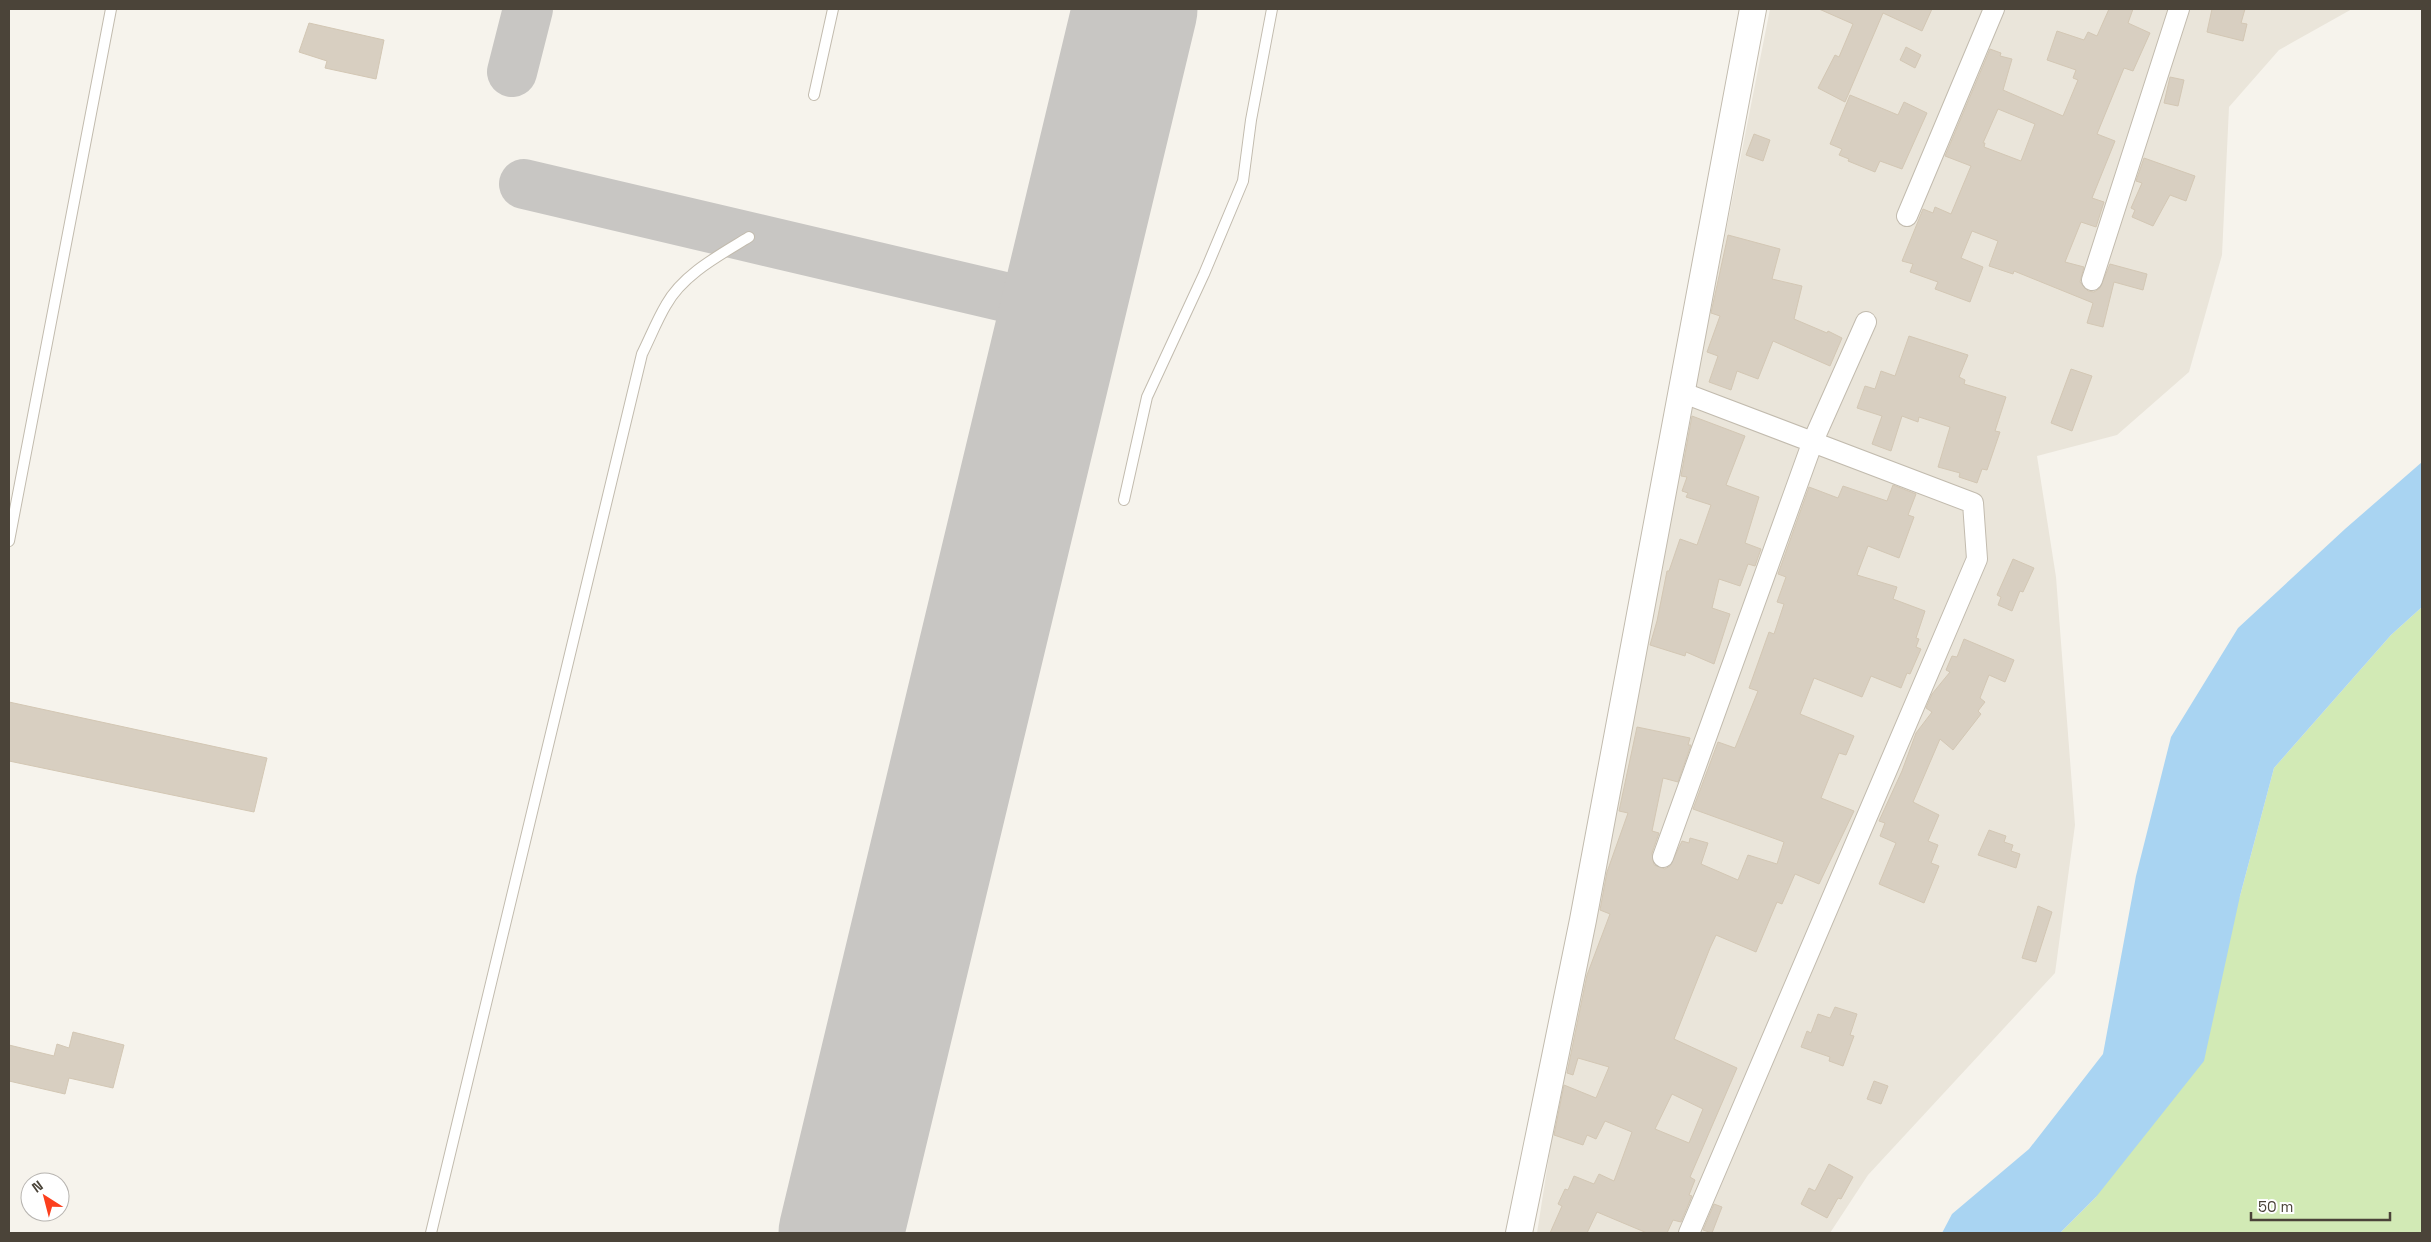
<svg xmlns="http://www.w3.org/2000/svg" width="2431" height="1242" font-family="'Space Grotesk',sans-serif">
	<rect width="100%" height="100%" fill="#f6f3ec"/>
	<path fill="#eae5da" d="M1770,9H2352L2279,50L2229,107L2222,255L2189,372L2117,435L2037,456L2056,577L2075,825L2055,973L1868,1175L1830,1233H1537L1573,1003Z"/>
	<path fill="#d2eab5" d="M2422,607V1233H2060L2096,1197L2240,896L2274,768L2391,635Z"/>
	<path fill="#a9d4f2" d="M2422,462V607L2391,635L2274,768L2240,896L2204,1061L2096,1197L2060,1233H1942L1952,1214L2029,1149L2103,1054L2136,876L2171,737L2238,628L2345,529Z"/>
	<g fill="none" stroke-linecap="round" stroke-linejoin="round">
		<path stroke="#c8c6c3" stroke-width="50" d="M512,72L528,9
			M524,184L1064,311"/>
		<path stroke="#c8c6c3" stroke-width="125" d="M841,1233L1135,9"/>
	</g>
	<path fill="#d8cfc1" stroke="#d3c7b4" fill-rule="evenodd" d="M1819,9H1932L1922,31L1883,13L1845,102L1818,88L1835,55L1839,57L1853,24Z
		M2109,9H2133L2128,23L2150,33L2133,71L2124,68L2097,134L2115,141L2092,198L2104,202L2096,227L2081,222L2065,262L2084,267L2080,282L2088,291L2094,292L2100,288L2110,264L2147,274L2143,290L2114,282L2103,327L2087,323L2093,303L2014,271L2013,274L1989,266L1998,241L1972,231L1961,258L1983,267L1970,302L1935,289L1938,282L1910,272L1913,264L1902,261L1923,209L1933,213L1935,207L1951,214L1971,166L1945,156L1990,49L2001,53L2000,56L2012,59L2003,90L2063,116L2078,80L2073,78L2076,70L2047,60L2057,31L2084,40L2088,32L2097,36ZM1998,109L2035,124L2021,161L1984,147L1985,143H1983Z
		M2212,9H2245L2241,23L2247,24L2243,41L2207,32Z
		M309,23L384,40L376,79L325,68L327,61L299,52Z
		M1906,47L1921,55L1915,68L1900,60Z
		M2170,77L2184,80L2178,106L2164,103Z
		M1850,95L1898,115L1904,102L1927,113L1902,169L1880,161L1875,172L1848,161L1849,159L1839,155L1842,149L1830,144Z
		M1754,134L1770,140L1763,161L1746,155Z
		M2144,158L2195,176L2186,201L2170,195L2153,226L2132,217L2135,210L2131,208L2142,183L2136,181Z
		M1728,235L1780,249L1772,279L1802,286L1794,319L1827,333L1828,331L1842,338L1830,366L1773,341L1758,379L1737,371L1731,390L1709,382L1718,356L1707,352L1720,316L1711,313Z
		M1909,336L1968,355L1959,377L1965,380L1964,384L2006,397L1995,431L2000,432L1987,470L1982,469L1977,483L1959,477L1960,473L1938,467L1950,427L1919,417L1918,422L1902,416L1891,451L1872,444L1882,416L1857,408L1865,386L1875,389L1881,371L1895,376Z
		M2071,369L2092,376L2072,431L2051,423Z
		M1692,416L1745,436L1726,485L1759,497L1745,543L1761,549L1755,566L1748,564L1740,586L1719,579L1712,608L1730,614L1714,664L1686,652L1685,656L1650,645L1657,621L1667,571H1669L1680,539L1697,545L1711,505L1686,497L1688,493L1682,491L1687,477L1681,476Z
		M1893,485L1916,494L1908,515L1914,517L1899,558L1868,546L1857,575L1897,587L1893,599L1925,611L1916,638L1919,639L1916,647L1921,649L1910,674L1907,673L1901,688L1871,676L1862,697L1814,678L1800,714L1854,736L1846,755L1839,753L1821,798L1854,811L1819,884L1795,874L1782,904L1777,902L1756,952L1716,935L1710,948L1674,1039L1737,1068L1690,1177L1695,1180L1689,1195L1692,1196L1681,1222L1673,1220L1667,1233H1647L1597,1212L1587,1233H1550L1562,1206L1558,1204L1565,1189L1568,1190L1574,1176L1594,1184L1599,1174L1614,1181L1632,1132L1605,1121L1596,1139L1587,1135L1583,1145L1554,1135L1564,1085L1596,1098L1609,1067L1578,1058L1573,1075L1567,1073L1587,975L1610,914L1600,910L1607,872L1628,813L1619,811L1637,727L1690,738L1688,745H1691L1678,782L1663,778L1652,831L1659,833L1652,853L1654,865L1665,869L1670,866L1682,841L1689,843L1690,838L1708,843L1701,864L1738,880L1748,855L1777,864L1784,842L1693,809L1718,742L1735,748L1758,691L1749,688L1769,632L1774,634L1784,604L1777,602L1786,577L1778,574L1809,487L1838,498L1843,486L1887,501ZM1672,1094L1703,1109L1689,1143L1655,1129Z
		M2013,559L2034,568L2023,592L2020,591L2012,611L1998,605L2001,597L1997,595Z
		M1964,639L2014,660L2005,682L1989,675L1980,698L1985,702L1978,711L1981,714L1953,750L1940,739L1913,802L1939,815L1928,841L1938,845L1931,863L1939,866L1924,903L1879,884L1896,843L1880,836L1885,823L1879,821L1902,771L1916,733L1932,712L1926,708L1932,694L1950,672L1946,670L1952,656L1957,657Z
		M9,702L267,758L254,812L9,761Z
		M1989,830L2006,836L2004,842L2013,845L2011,851L2020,854L2016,868L1978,855Z
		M2038,906L2052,912L2036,962L2022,958Z
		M1835,1007L1857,1014L1850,1035L1854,1036L1843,1066L1829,1061L1830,1057L1801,1047L1807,1031L1811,1033L1818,1014L1830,1018Z
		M73,1032L124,1045L113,1088L69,1078L65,1094L9,1081V1045L54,1056L57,1044L69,1048Z
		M1874,1081L1888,1086L1881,1104L1867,1099Z
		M1829,1164L1853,1177L1841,1199L1838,1198L1827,1218L1801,1204L1809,1188L1815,1191Z
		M1714,1204L1722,1207L1712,1233L1703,1230Z"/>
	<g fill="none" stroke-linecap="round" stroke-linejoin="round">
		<g stroke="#c2bbae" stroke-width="12">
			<path id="service" d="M814,95L833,9
				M1124,500L1147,397L1204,274L1243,181L1251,120L1272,9
				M9,541L111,9
				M431,1233L642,354C650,338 657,320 666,305C683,274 720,255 749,237"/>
		</g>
		<g stroke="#c2bbae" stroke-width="22">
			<path id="minor" d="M1907,216L1994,9
				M2092,280L2179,9
				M1681,392L1973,503L1977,559L1689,1233
				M1663,857L1813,441L1866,322"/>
		</g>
		<g stroke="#c2bbae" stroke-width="28">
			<path id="tertiary" d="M1519,1233L1583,920L1753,9"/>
		</g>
		<use href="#service" stroke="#fff" stroke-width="10"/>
		<use href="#minor" stroke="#fff" stroke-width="20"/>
		<use href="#tertiary" stroke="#fff" stroke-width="26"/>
	</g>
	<rect width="2431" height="1242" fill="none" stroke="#4b4439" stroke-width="20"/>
	<g transform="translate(45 1197) rotate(324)"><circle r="24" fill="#ffffff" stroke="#b7b4b0"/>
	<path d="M0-4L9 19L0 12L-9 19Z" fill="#fc3f1d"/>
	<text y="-8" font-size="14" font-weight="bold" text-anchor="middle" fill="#4b4439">N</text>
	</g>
	<path d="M2251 1212v8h139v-8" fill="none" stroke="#4b4439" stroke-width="2.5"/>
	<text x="2258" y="1212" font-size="15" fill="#4b4439" stroke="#ffffff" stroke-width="4" paint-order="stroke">50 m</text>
</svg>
